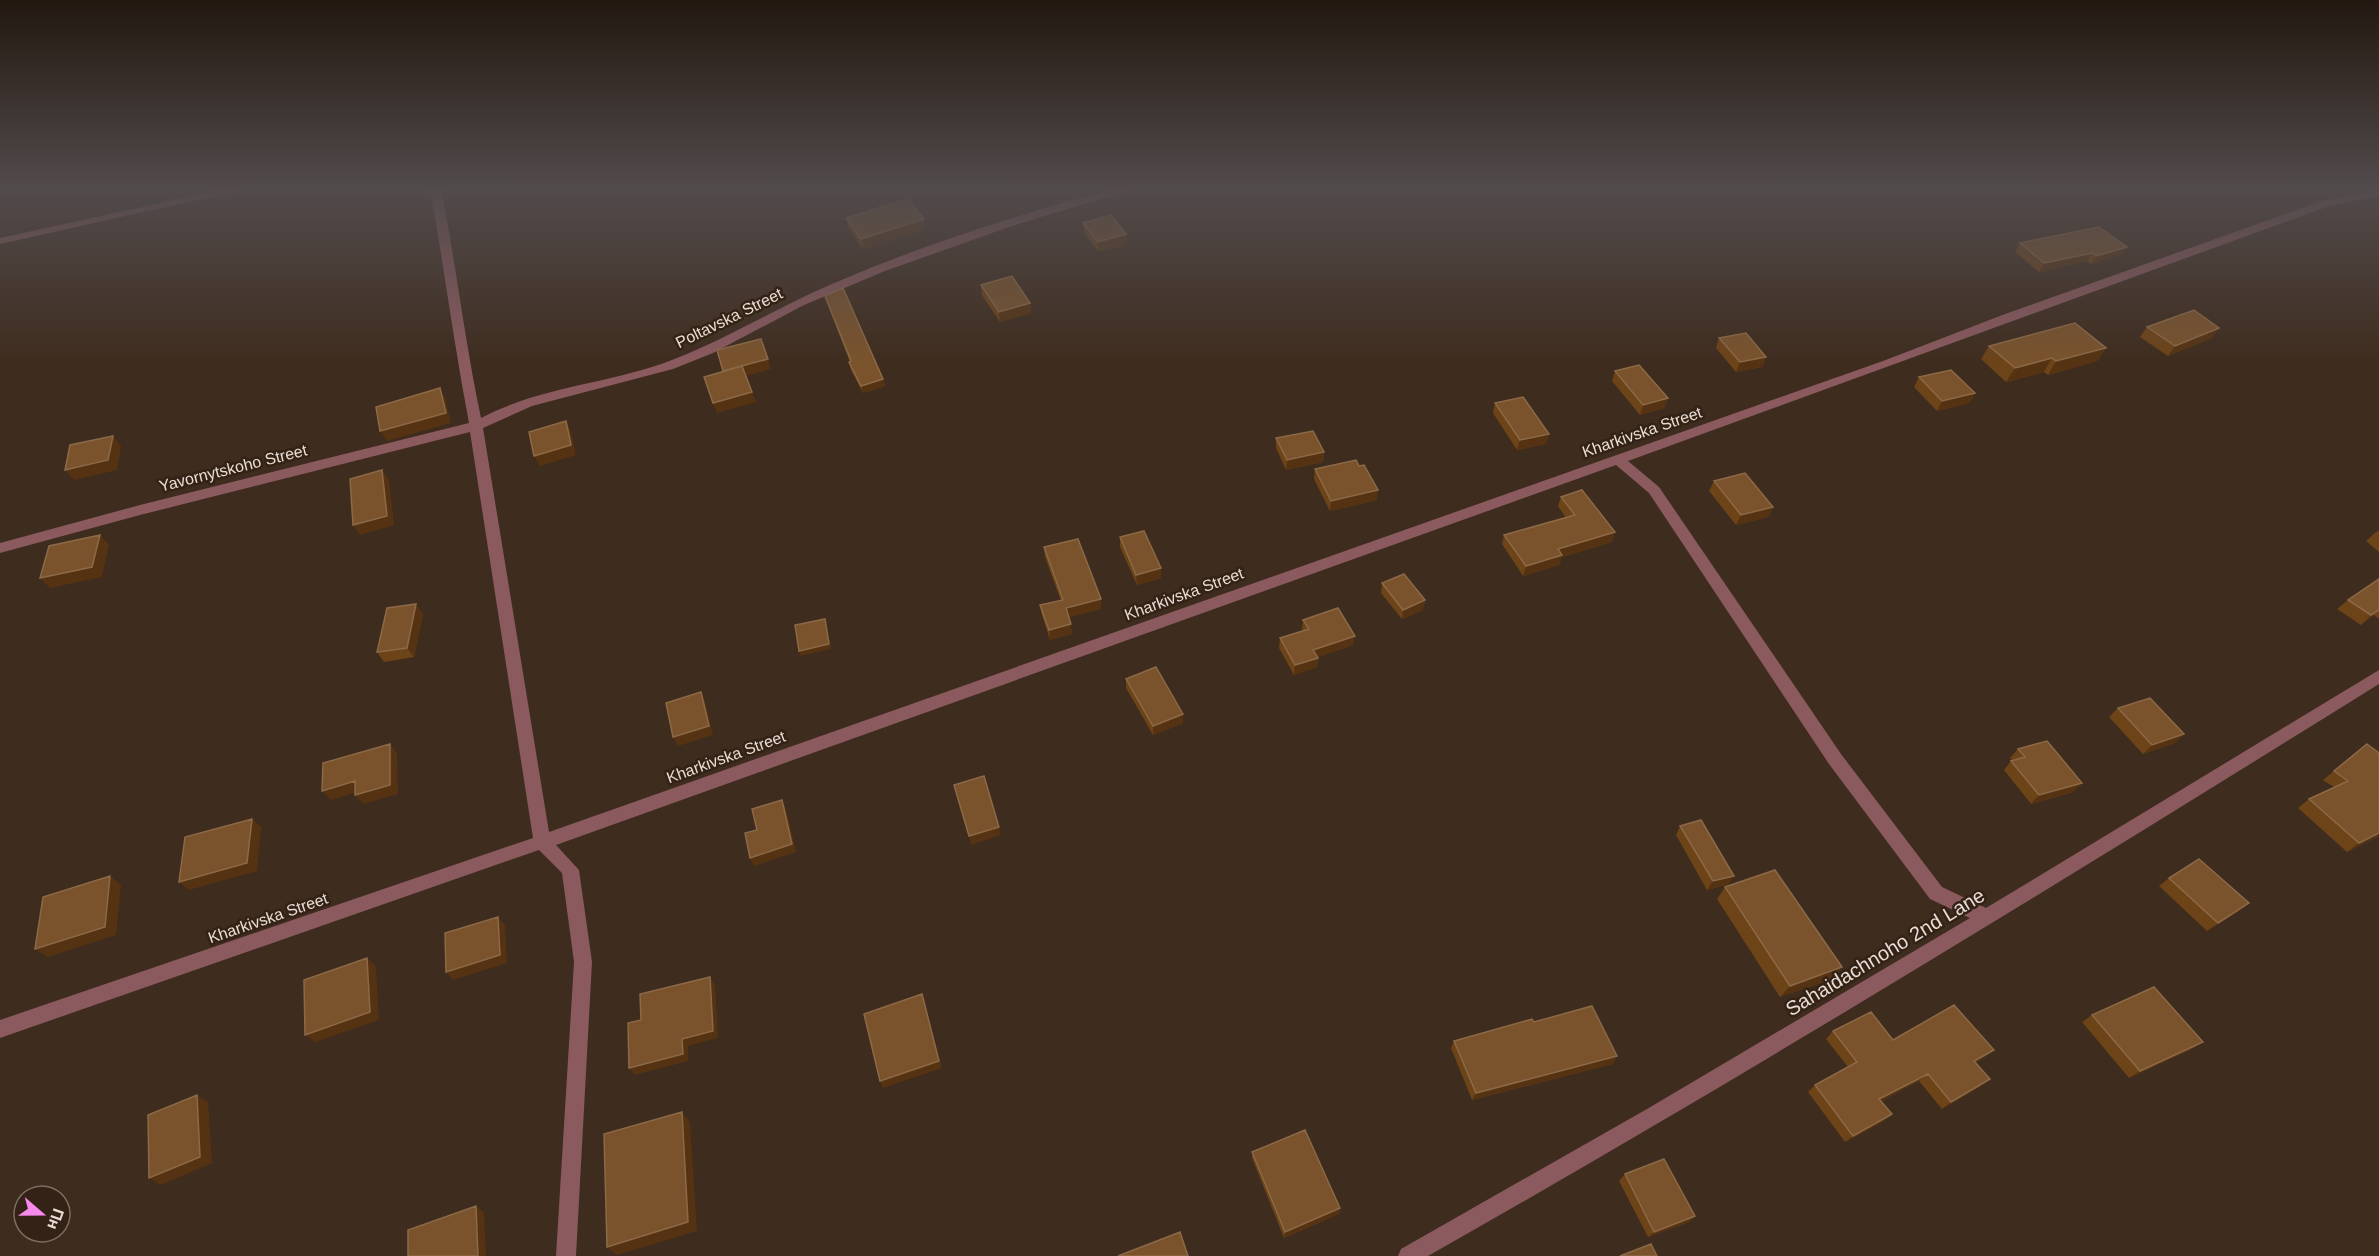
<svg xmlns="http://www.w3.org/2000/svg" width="2379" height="1256" font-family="Helvetica,sans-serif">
	<rect width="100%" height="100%" fill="#3e2c1e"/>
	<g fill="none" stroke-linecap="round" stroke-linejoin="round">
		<path fill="#8b5a5f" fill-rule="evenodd" d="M229,188H251L0,244V238Z
			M430,188H441C456,265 465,342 481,418C541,386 610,384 672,360C727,339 778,307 832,284C924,244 1020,214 1117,188H1136L1009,227L885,271L804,305L713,353L673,369L532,406L483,428L549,832L1883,361L2005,314L2322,201L2379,190V196L2329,206L1628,461L1659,487L1841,754L1942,887L1986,908L2379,670V684C2064,880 1751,1073 1428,1256H1398L1401,1249L1647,1109L1970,918L1930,899L1829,764L1649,493L1616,465L556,845L579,870L592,962L576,1256H556L574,962L562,873L539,850L0,1038V1020L533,838L470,432L140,515L0,553V543L140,505L469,423C454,345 444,267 430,188Z"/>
	</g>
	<path fill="#6d4318" d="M846,218L925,229L863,249L849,228Z
		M1083,223L1126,234V244L1099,252L1084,233Z
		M2020,243L2127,247L2121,255L2091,264L2087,261L2039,272L2015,252Z
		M981,285L1030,303L1031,313L1000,322L982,295Z
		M825,296L883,379L885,386L863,393L851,370L849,362H850L827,303Z
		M2147,327L2212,338L2168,356L2140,337Z
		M1719,338L1766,357L1762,367L1736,372L1716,348Z
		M1989,346L2106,348L2097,361L2048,375L2044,372L2006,382L1981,359Z
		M1615,371L1668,398L1664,408L1640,415L1612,381Z
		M1919,377L1975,393L1969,403L1937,411L1914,387Z
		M1495,403L1549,434L1546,444L1517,450L1493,413Z
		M1276,438L1324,452L1323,462L1286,470L1276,448Z
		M1315,469L1377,500L1330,511L1314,479Z
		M1714,481L1773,507L1768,517L1736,525L1709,491Z
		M1561,497L1612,542L1562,557L1559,565L1523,576L1502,544L1504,535L1566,518L1558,506Z
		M2379,530V552L2366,541L2376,532Z
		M1120,537L1161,578L1137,585L1120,547Z
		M1044,547L1101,599V609L1069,617L1072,634L1050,640L1042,615L1040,605L1061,601L1045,557Z
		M2379,579V619L2374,615L2361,625L2337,609L2348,600Z
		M1382,583L1425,600L1423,610L1402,619L1381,593Z
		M423,614L414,657L384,662L377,652Z
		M1303,620L1353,645L1318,657L1317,667L1294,675L1279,648L1280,638L1303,631L1302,629Z
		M1126,679L1183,723L1153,735L1126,688Z
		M2118,708L2175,743L2143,754L2109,717Z
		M2367,744L2379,836L2347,852L2298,808L2309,799L2334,787L2323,780Z
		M2018,749L2074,792L2031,804L2004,770L2011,761H2013L2010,758Z
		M1680,826L1729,884L1707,890L1676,835Z
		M2169,878L2239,911L2207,931L2159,886Z
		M1725,887L1842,967L1832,979L1780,997L1717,899Z
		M2092,1015L2192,1049L2129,1078L2082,1022Z
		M1534,1022L1617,1056L1612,1064L1472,1100L1451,1048L1454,1041Z
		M1833,1031L1893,1040L1985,1057L1975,1063L1990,1079L1981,1086L1942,1109L1919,1081L1881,1101L1892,1114L1884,1121L1845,1142L1808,1092L1815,1085L1848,1067L1826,1039Z
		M1252,1152L1340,1208L1339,1214L1284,1238L1252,1158Z
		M1625,1174L1695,1216L1689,1222L1648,1237L1619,1181Z"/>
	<path fill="#553312" d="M924,219L925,229L863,249L861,239Z
		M1126,234V244L1099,252L1098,242Z
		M2127,247L2121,255L2091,264L2096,256Z
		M2093,253L2087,261L2039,272L2044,263Z
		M1030,303L1031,313L1000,322L999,312Z
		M2219,328L2212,338L2168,356L2175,346Z
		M2106,348L2097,361L2048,375L2056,361Z
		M1766,357L1762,367L1736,372L1740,362Z
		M2052,358L2044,372L2006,382L2015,368Z
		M768,359L771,369L727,381L723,371Z
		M883,379L885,386L863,393L861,386Z
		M440,388L445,398L451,423L387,441L380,431Z
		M752,392L756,402L717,413L713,403Z
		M1975,393L1969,403L1937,411L1942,401Z
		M1668,398L1664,408L1640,415L1643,405Z
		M566,421L571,431L576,455L540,466L534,456Z
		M1549,434L1546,444L1517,450L1520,440Z
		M113,436L121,446L117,470L74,480L65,470Z
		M1324,452L1323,462L1286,470L1287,460Z
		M382,470L389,480L394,525L360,535L353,525Z
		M1378,490L1377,500L1330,511L1331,501Z
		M1773,507L1768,517L1736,525L1741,515Z
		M1615,532L1612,542L1562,557L1559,565L1523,576L1526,566L1558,549Z
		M100,535L109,545L102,577L50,588L40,578Z
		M1161,568V578L1137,585L1136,575Z
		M1101,599V609L1067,618L1066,608Z
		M1425,600L1423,610L1402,619L1403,610Z
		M416,604L423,614L414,657L407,648Z
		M2379,610L2374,615L2361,625L2371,615Z
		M825,619L831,649L800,656L799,651Z
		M1071,624L1072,634L1050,640L1049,630Z
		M1355,636L1353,645L1312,659L1313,650Z
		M1318,658L1317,667L1294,675L1295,665Z
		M701,692L705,701L713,735L678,746L673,737Z
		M1183,714V723L1153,735V726Z
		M2184,734L2175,743L2143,754L2152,745Z
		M390,744L397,753L398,794L363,804L355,795Z
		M355,781L363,790L331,800L322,791Z
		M2082,783L2074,792L2031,804L2039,795Z
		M782,800L786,809L796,852L754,866L750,858Z
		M252,819L261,827L257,871L189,890L179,882Z
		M999,827L1001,835L971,845L969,836Z
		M2379,833V836L2347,852L2359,843Z
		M110,876L121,885L116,935L48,957L35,949Z
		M1734,876L1729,884L1707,890L1713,881Z
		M2249,903L2239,911L2207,931L2218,923Z
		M498,917L505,925L507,963L453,980L446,972Z
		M367,958L376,966L379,1020L315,1042L305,1035Z
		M1842,967L1832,979L1780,997L1790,986Z
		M710,977L715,985L718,1038L688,1046V1061L635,1075L629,1068L682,1039Z
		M922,994L924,1002L942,1068L883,1088L880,1081Z
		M2203,1042L2192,1049L2129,1078L2140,1071Z
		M1994,1050L1985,1057L1965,1068L1974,1061Z
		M1617,1056L1612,1064L1472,1100L1476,1093Z
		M1928,1074L1919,1081L1871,1106L1879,1099Z
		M1990,1079L1981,1086L1942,1109L1951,1102Z
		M197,1095L208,1102L212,1163L161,1185L149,1178Z
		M682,1112L690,1122L697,1231L617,1255L607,1247Z
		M1892,1114L1884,1121L1845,1142L1853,1136Z
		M476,1206L484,1212L486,1256H478Z
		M1340,1208L1339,1214L1284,1238L1285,1232Z
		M1695,1216L1689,1222L1648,1237L1654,1232Z"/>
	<path fill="#7a532c" stroke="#8c6947" stroke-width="1.5" d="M908,199L924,219L861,239L846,218Z
		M1111,215L1126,234L1098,242L1083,223Z
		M2099,227L2127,247L2096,256L2093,253L2044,263L2020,243Z
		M1012,276L1030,303L999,312L981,285Z
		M843,288L883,379L861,386L849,362L851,361L825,296Z
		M2194,310L2219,328L2175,346L2147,327Z
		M2075,323L2106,348L2056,361L2052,358L2015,368L1989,346Z
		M1746,333L1766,357L1740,362L1719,338Z
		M761,339L768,359L723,371L717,350Z
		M1639,365L1668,398L1643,405L1615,371Z
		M742,366L752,392L713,403L704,377Z
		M1951,370L1975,393L1942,401L1919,377Z
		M440,388L446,413L380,431L376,407Z
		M1523,397L1549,434L1520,440L1495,403Z
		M566,421L571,445L534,456L529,432Z
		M1313,431L1324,452L1287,460L1276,438Z
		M113,436L108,460L65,470L70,445Z
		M1356,460L1359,466L1364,465L1378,490L1331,501L1315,469Z
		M382,470L387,516L353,525L350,479Z
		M1745,473L1773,507L1741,515L1714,481Z
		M1582,490L1615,532L1558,549L1562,555L1526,566L1504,535L1575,515L1561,497Z
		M1144,531L1161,568L1136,575L1120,537Z
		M100,535L92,567L40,578L49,546Z
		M1078,539L1101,599L1066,608L1071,624L1049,630L1040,605L1063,600L1044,547Z
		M1404,574L1425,600L1403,610L1382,583Z
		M2379,579V610L2371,615L2348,600Z
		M416,604L407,648L377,652L387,608Z
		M1338,608L1355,636L1313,650L1318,658L1295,665L1280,638L1309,629L1303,620Z
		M825,619L829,644L799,651L795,625Z
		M1156,667L1183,714L1153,726L1126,679Z
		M701,692L709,726L673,737L666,703Z
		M2150,698L2184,734L2152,745L2118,708Z
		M2047,741L2082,783L2039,795L2011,761L2025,757L2018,749Z
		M390,744V785L355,795V781L322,791L323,763Z
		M2367,744L2379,753V833L2359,843L2309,799L2348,781L2334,771Z
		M984,776L999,827L969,836L954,785Z
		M782,800L792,844L750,858L745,833L757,830L752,809Z
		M252,819L247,863L179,882L185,837Z
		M1701,820L1734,876L1713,881L1680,826Z
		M2199,859L2249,903L2218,923L2169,878Z
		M1775,870L1842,967L1790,986L1725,887Z
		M110,876L105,927L35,949L43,897Z
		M498,917L500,955L446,972L445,933Z
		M367,958L370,1012L305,1035L304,980Z
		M710,977L713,1031L682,1039L683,1054L629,1068L628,1023L641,1020L640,994Z
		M2154,987L2203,1042L2140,1071L2092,1015Z
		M922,994L939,1061L880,1081L864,1014Z
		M1954,1005L1994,1050L1974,1061L1990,1079L1951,1102L1928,1074L1879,1099L1892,1114L1853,1136L1815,1085L1857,1062L1833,1031L1871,1012L1893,1040Z
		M1592,1006L1617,1056L1476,1093L1454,1041L1532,1019L1534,1022Z
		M197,1095L200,1157L149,1178L148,1115Z
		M682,1112L688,1222L607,1247L604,1134Z
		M1305,1130L1340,1208L1285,1232L1252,1152Z
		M1664,1159L1695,1216L1654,1232L1625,1174Z
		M476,1206L478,1256H408V1230Z
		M1180,1232L1188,1256H1118Z
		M1651,1244L1657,1256H1620Z"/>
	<linearGradient id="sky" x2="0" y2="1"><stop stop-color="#221810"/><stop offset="0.52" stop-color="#524b4c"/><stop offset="1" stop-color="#524b4c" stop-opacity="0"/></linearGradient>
	<rect width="2379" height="364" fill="url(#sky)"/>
	<g text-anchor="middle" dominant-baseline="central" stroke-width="5" stroke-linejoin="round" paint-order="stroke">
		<g font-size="16" fill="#e8ddd4" stroke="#332215">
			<text transform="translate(729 318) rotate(-26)">Poltavska Street</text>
			<text transform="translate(1642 432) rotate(-19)">Kharkivska Street</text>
			<text transform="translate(233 468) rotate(-14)">Yavornytskoho Street</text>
			<text transform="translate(1184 594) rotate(-20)">Kharkivska Street</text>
			<text transform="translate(726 757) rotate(-20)">Kharkivska Street</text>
			<text transform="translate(268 918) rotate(-19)">Kharkivska Street</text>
		</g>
		<g font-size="20" fill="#e8ddd4" stroke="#332215">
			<text transform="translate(1885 952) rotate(-31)">Sahaidachnoho 2nd Lane</text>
		</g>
	</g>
	<g transform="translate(42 1214) rotate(110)"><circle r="28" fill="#332215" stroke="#7b6d61" stroke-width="1.5"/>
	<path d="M0-4.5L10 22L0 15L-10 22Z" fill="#f788ec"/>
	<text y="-9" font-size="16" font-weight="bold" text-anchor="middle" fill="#e8ddd4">Пн</text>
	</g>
</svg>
